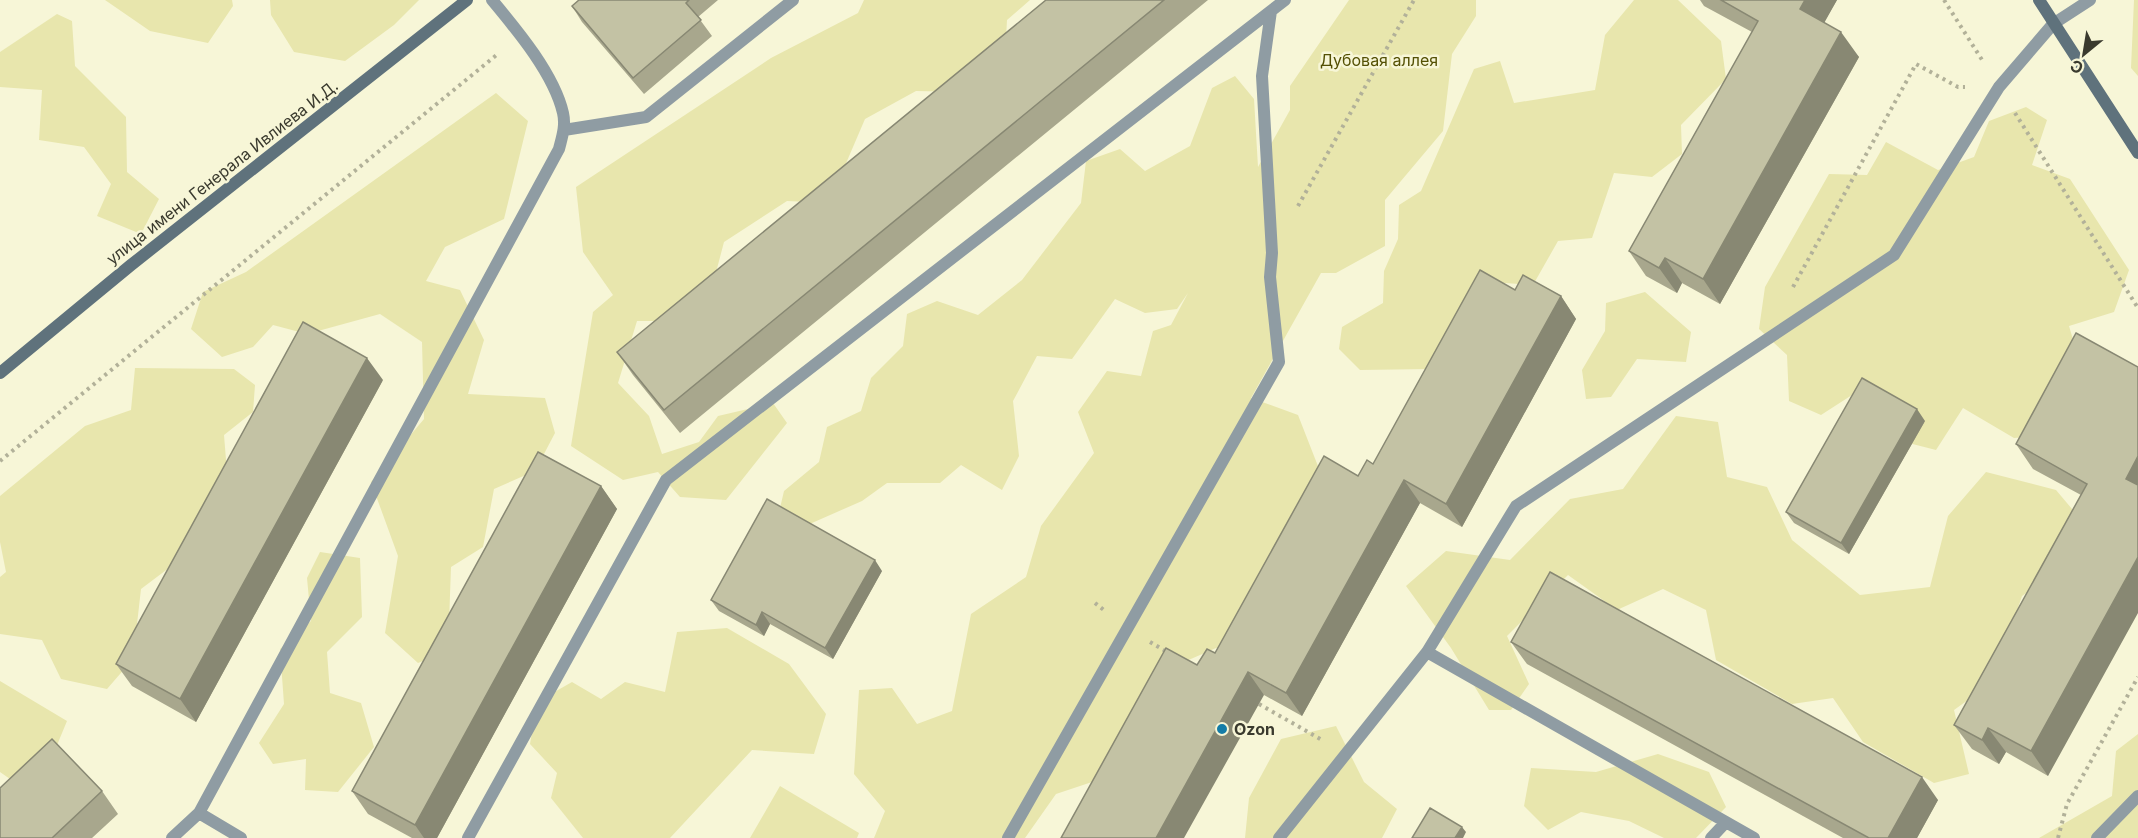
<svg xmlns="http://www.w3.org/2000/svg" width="2138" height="838" font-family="Inter,sans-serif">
	<rect width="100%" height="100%" fill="#f7f6d7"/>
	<path fill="#e8e6ad" d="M105,0H232L233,6L208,43L150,31Z
		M270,0H419L394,25L345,61L294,52L271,15Z
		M864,0H1030L1007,20L1005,56L962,92L916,91L865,119L829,203L787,201L724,242L714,280L667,321H637L618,383L649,416L662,454L699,442L718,416L773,403L787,423L726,500L680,497L658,472L623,480L571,446L593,312L613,295L583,252L576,187L771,58L858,13Z
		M1349,0H1476V16L1452,54L1443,131L1385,200V246L1336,273H1321L1251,398L1298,415L1323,479L1235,646L1216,648L1168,669L1110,776L1056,794L1025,838H874L885,811L854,774L859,690L892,688L917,724L952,711L971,614L1026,577L1041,526L1094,453L1078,412L1107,371L1141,376L1153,331L1171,325L1188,293L1177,309L1145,313L1115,299L1072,359L1037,356L1013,401L1019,456L1002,490L961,465L940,483H887L862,501L796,530L777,521L784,491L819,462L827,427L861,411L871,378L903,346L907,314L937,301L978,315L1022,280L1081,203L1086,161L1120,149L1145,171L1190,146L1212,88L1235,76L1254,99L1258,167L1290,110V86Z
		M1634,0H1678L1721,41L1726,79L1681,125L1682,154L1652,177L1614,173L1592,238L1558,241L1533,285L1477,281L1431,369L1360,370L1339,349L1342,327L1383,303L1384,271L1398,239L1399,205L1421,191L1474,69L1500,61L1514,103L1595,90L1605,35Z
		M2134,0H2138V76L2131,68Z
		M57,14L72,21L75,66L126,117L127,172L159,199L141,234L97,216L111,184L84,147L39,140L42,90L0,87V52Z
		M496,93L528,121L504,219L445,247L426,281L460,290L484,340L468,394L545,398L555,433L535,471L494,489L483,547L451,567L448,651L418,663L385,633L398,556L371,482L424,419L422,342L380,314L307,334L273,325L253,347L222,357L191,329L203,292L246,272Z
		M2026,107L2047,120L2032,165L2070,179L2129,270L2114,312L2069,326L2087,387L2070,434L2014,438L1963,408L1936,450L1893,439L1852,395L1821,415L1789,401L1787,355L1759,329L1765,287L1829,174L1867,175L1886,142L1938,170L1974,157L1989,121Z
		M1645,292L1691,332L1686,362L1637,359L1611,397L1586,399L1582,370L1605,331L1606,303Z
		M135,368L234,369L255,385L253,412L224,435L227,472L194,549L141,589L133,659L107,689L61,679L42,640L0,634V577L6,572L0,542V496L85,426L131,410Z
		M1676,416L1718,422L1727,477L1767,487L1792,540L1860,595L1930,587L1948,516L1986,472L2056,490L2083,522L2053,574L2022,596L1993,682L1954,710L1969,774L1934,783L1863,742L1833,698L1792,704L1716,660L1706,610L1663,589L1617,610L1568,575L1507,636L1529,684L1511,710H1489L1451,648L1406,586L1446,551L1510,560L1570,499L1623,489Z
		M320,552L360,558L362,617L327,652L330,693L361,703L374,747L338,792L305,790L306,759L273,764L259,743L284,704L280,649L311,621L307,578Z
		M727,628L789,664L826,714L814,754L752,750L670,838H583L551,798L557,773L530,744L537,702L572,682L601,699L625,682L665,692L677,632Z
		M0,681L67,721L50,762L10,779L0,772Z
		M1336,726L1364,782L1397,809L1382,838H1245L1249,798L1281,739Z
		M2138,734V838H2039L2112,796L2116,751Z
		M1658,754L1709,772L1726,807L1696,838H1664L1629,821L1581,812L1548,830L1524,806L1531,768L1596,772Z
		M780,786L859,833L857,838H750Z"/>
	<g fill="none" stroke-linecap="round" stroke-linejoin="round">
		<path stroke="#b2b199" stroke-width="4" stroke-dasharray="3 4.5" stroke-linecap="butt" d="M1944,0L1984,63
			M2015,113L2138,308
			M1298,206L1414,0
			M1793,287L1916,64L1958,87H1965
			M0,461L499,53
			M1095,603L1105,611
			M1150,642L1167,652
			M1259,704L1322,740
			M2058,838L2067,804L2138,677"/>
		<path stroke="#8f9ca3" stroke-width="12" d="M564,130L646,117L793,0
			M1427,652L1754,838
			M199,813L241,838
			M172,838L199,813L559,149C562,137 566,126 563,113C554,74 517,30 492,0
			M468,838L666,480L1285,0
			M1008,838L1279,362L1270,277L1272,253L1262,76L1271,11
			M1279,838L1427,652L1516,506L1894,255L1999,87L2053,24L2090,0
			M1711,838L1726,822
			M2097,838L2138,796"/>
		<path stroke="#5f727c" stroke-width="12" d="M2039,0L2138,153
			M0,373L131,265L467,0"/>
	</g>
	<path fill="#a8a78d" d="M579,0H718L698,17L712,36L644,94L582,22L572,6Z
		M1046,0H1208L680,433L633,375L617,352Z
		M1700,0H1837L1824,22L1859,57L1720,304L1682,283L1677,293L1646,276L1629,251L1752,32L1704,6Z
		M1515,290L1561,296L1576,319L1462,527L1420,503L1302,716L1264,695L1197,665L1215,653L1358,476L1373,464Z
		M2138,367L2048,776L2006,752L1999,764L1972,749L1954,725L2081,495L2033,469L2016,444Z
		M383,380L196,722L132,686L116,664Z
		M1925,421L1849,554L1794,523L1786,512Z
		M601,486L617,509L437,838H412L368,814L352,791Z
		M882,571L833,659L770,624L764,636L719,611L711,600Z
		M1511,642L1938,800L1917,838H1843L1527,664Z
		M102,791L118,814L92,838H0Z"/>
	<path fill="#888873" d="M1805,0H1837L1818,34L1800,9Z
		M1841,32L1859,57L1720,304L1703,279Z
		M1665,258L1682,283L1677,293L1659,268Z
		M1561,296L1576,319L1462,527L1446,504Z
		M367,358L383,380L196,722L180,699Z
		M1917,409L1925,421L1849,554L1841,543Z
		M2138,456V496L2126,479Z
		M1404,480L1420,503L1302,716L1286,693Z
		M601,486L617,509L437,838H424L415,825Z
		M2138,557V613L2048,776L2031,751Z
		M875,560L882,571L833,659L825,648Z
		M762,612L770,624L764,636L756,625Z
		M1248,672L1264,695L1184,838H1156Z
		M1988,728L2006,752L1999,764L1982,740Z
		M1922,777L1938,800L1917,838H1888Z
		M1462,827L1466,832L1463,838H1455Z"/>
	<path fill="#c3c2a4" stroke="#888873" stroke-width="1.5" d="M579,0H689L686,3L701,20L633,78L572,6Z
		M1046,0H1164L664,410L617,352Z
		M1721,0H1805L1800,9L1841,32L1703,279L1665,258L1659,268L1629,251L1758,21Z
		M1480,270L1515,290L1523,275L1561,296L1446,504L1404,480L1286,693L1248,672L1156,838H1061L1166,648L1197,665L1207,649L1215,653L1324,456L1358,476L1367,460L1373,464Z
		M303,322L367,358L180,699L116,664Z
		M2076,333L2138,367V456L2126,479L2138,485V557L2031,751L1988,728L1982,740L1954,725L2087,484L2016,444Z
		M1862,378L1917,409L1841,543L1786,512Z
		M538,452L601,486L415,825L352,791Z
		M767,499L875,560L825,648L762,612L756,625L711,600Z
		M1550,572L1922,777L1888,838H1869L1511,642Z
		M52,739L102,791L52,838H0V788Z
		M1430,808L1462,827L1455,838H1412Z"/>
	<circle fill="#157ca7" stroke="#f7f6d7" stroke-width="2" cx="1222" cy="729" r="6"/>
	<g text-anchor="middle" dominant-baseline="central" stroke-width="5" stroke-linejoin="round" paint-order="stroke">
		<g font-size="16" fill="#545004" stroke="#f7f6d7">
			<text x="1379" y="60">Дубовая аллея</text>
		</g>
		<g font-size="16" fill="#3a3a2e" stroke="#f7f6d7">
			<text transform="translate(222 172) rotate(-38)">улица имени Генерала Ивлиева И.Д.</text>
		</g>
		<g font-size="16" font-weight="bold" fill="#3a3a2e" stroke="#f7f6d7" text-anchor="start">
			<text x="1234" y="729">Ozon</text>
		</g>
	</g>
	<g transform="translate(2084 54) rotate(210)" stroke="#f7f6d7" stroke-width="4.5" paint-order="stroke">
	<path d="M0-4.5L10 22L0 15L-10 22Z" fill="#3a3a2e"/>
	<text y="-9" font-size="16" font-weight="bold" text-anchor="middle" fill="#3a3a2e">С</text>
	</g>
</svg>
